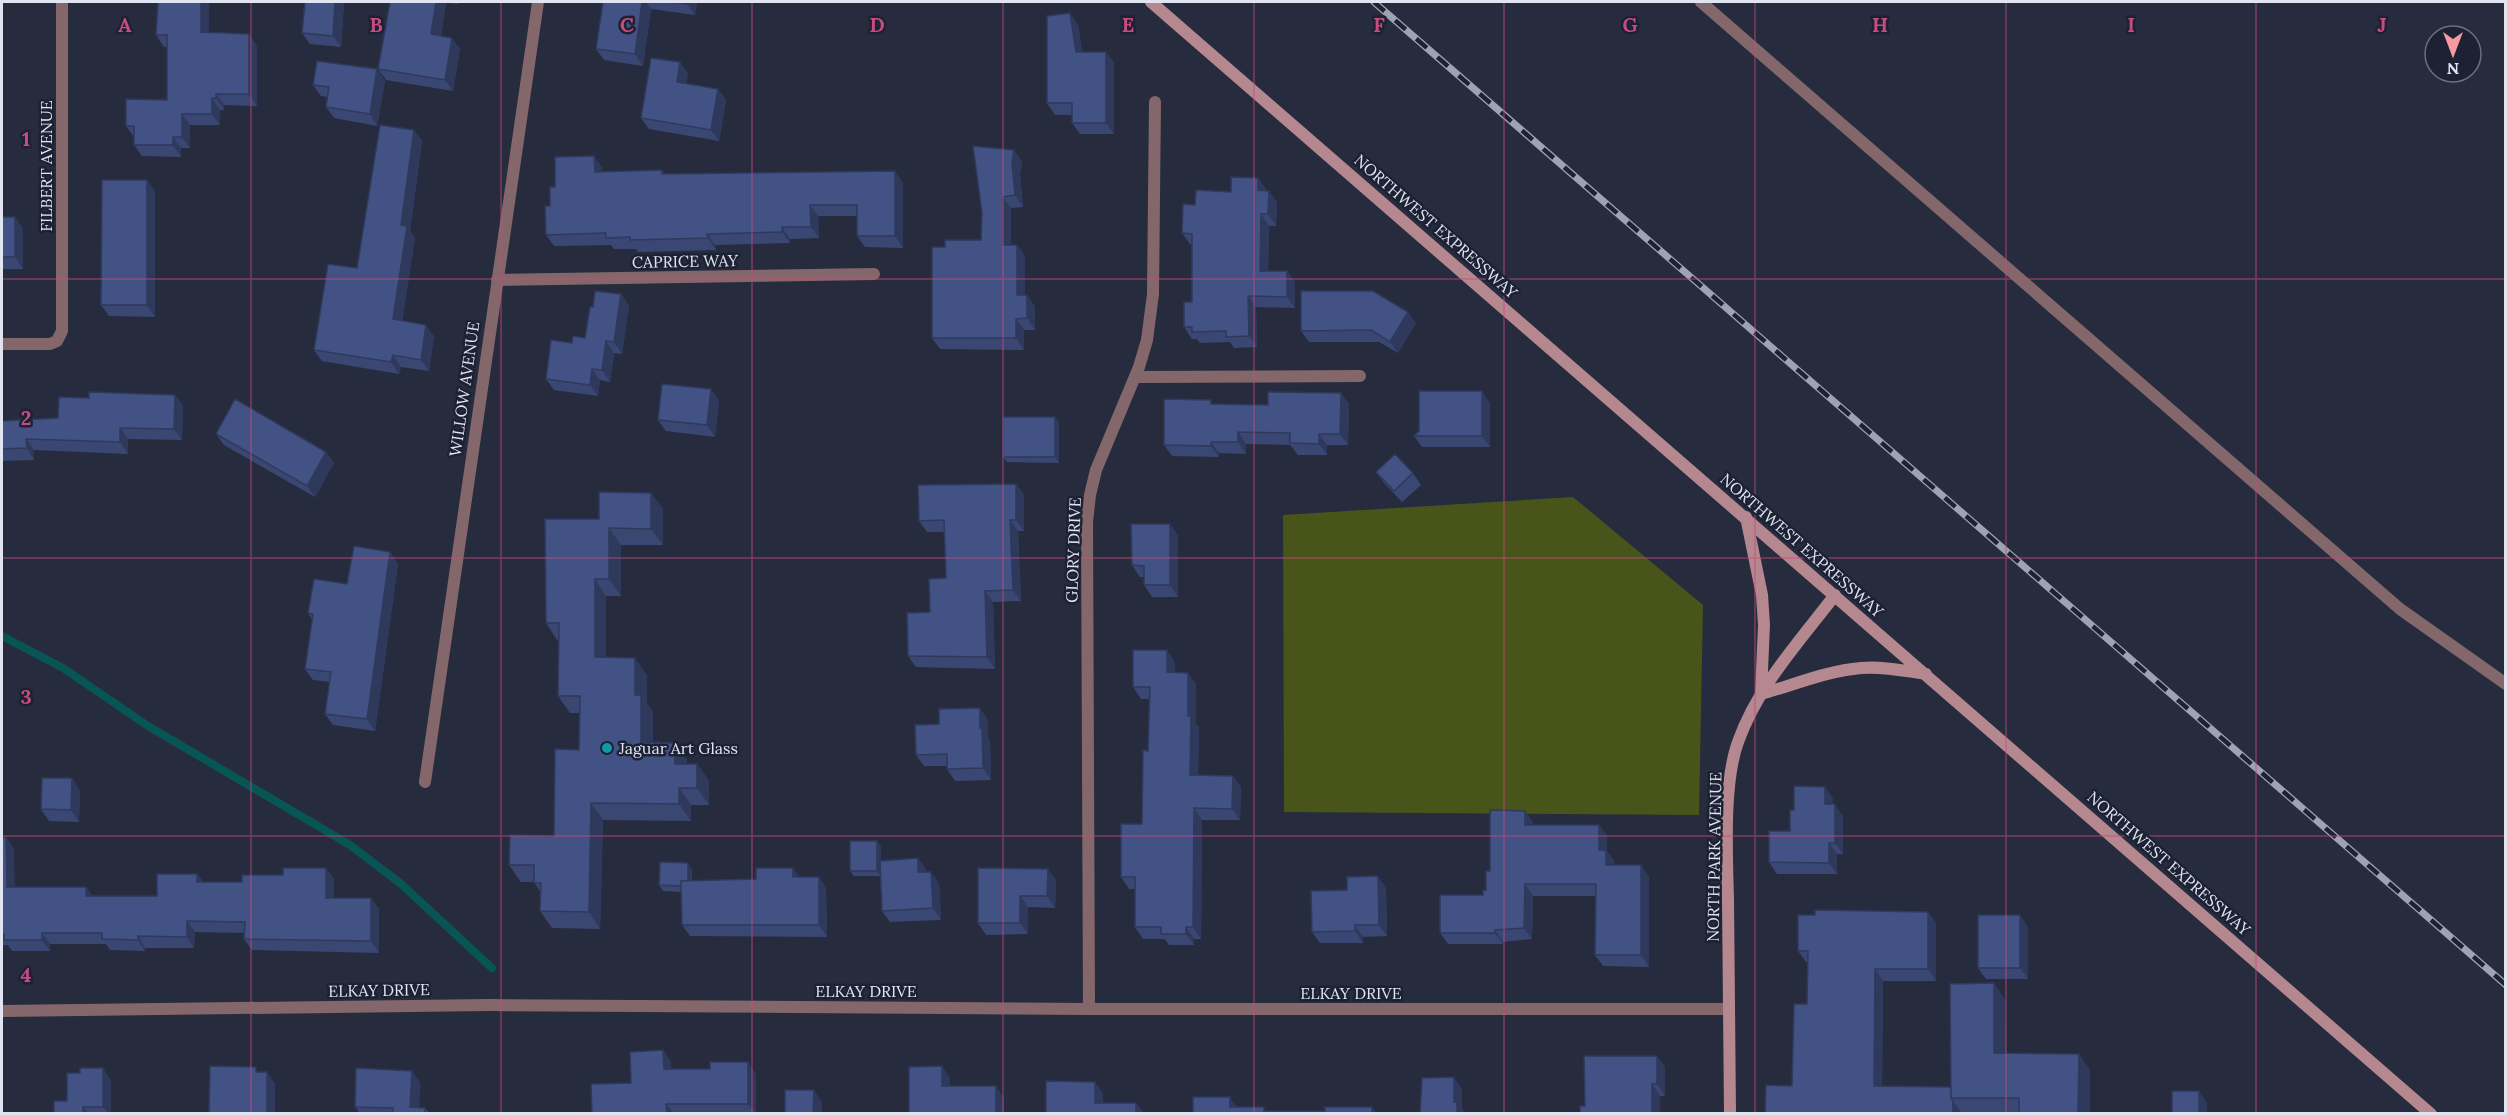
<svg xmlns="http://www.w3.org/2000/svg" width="2507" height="1115" font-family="Lora,serif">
	<rect width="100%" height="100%" fill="#262c3e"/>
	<path fill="#49541a" d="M1573,497L1703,605L1699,815L1284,812L1283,515Z"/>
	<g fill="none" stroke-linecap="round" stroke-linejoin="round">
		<path stroke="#085556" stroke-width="8" d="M2,636L63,668L148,726L350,845L400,883L492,968"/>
		<path stroke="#84676b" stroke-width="12" d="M1701,2L2400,609L2506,684
			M1135,377L1360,376"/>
		<path stroke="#84676b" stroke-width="12" d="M497,280L874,274
			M2,344H50L57,341L62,331V2
			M425,782L538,2
			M1089,1009L1087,522L1090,495L1096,470L1139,367L1147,340L1153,294L1155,102
			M2,1011L489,1005L1089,1009H1729"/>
		<path stroke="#b5878e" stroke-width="12" d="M1151,2L2431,1114
			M1746,517L1762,595L1764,625L1761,694C1794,685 1826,671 1861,668C1883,666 1905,671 1926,674
			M1730,1114C1729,1042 1729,971 1728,900C1727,855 1723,783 1738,742C1758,686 1799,642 1835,595"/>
		<g stroke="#9ea3b1" stroke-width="7">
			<path id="rail" d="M1374,2L2506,985"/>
		</g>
		<use href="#rail" stroke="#1c2234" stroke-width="4.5" stroke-dasharray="14" stroke-linecap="butt"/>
	</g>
	<path fill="#3a4772" d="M158,2H209V32L257,46V106L224,105V110H220V125H190V148H181V157L142,156L134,145V137L126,126L167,100V47H164L156,35Z
		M344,2L341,47L310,44L302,33Z
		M402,2H459V4L446,3L441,36L460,49L453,91L386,80L378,69Z
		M603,2H697L695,15L651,9L643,66L604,60L596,49Z
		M1070,13L1078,25L1082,52H1106L1114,63V134H1080L1072,123V115H1055L1047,103Z
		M377,69L385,81L377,126L334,118L326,107L327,97L321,96L313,85Z
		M688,73L686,84L718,89L726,100L719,141L649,129L641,118Z
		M414,130L422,141L410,231L415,238L402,321L434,336L429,371L401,367L399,374L322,361L314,350L357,268Z
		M1014,150L1022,162L1020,174L1023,207L1011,208V245H1017L1025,256V295H1027L1035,307V330H1024V350L940,349L932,338L945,247L981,240Z
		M594,156L602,168V172L662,170L664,174L903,183V248L865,247L857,236V216H818L819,238L790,239V243L715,245L716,250L638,252L636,249H614L611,245L554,246L546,235L550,206L555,187Z
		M1258,178L1266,189V191H1269L1277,202L1276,226H1269L1268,271H1287L1295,282V308L1256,307L1257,347L1234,348L1230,342L1200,343L1197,339H1192L1184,327L1192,302V245L1190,244L1182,233L1195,205L1231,192Z
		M147,180L155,192V317L109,316L101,305Z
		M2,217L23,228V269H2Z
		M621,294L629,306L622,354L614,353L610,382L600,380L598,396L554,390L546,379L572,343L585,338L593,307Z
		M1416,323L1398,353L1379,342H1309L1301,331Z
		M711,389L719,401L715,437L666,431L658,420Z
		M175,395L183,406L182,440L128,439V454L34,450V460L2,461V421L58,418L89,398Z
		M1490,403V447H1422L1414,436Z
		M1214,404L1268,405L1349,404L1348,445H1327V455H1298L1290,445L1246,444V454L1219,453V457L1172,456L1164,445Z
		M1055,417L1059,423V463L1007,462L1003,457Z
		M216,434L326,452L334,463L315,497L224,445Z
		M1376,472L1413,473L1421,485L1402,502L1384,483Z
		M1016,484L1024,495V531H1018L1021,601L993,602L995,669L916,667L908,656L930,612L946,578L945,532H927L919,521Z
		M651,493L663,509V545H621V596H606V658L647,675V703L653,712V742L675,743L687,760V764H697L709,781V805H691V821L603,820L600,929L552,928L540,911L541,893L534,882H521L509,865L554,836L579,750V713H570L558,696L559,640H557L546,623L599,519Z
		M1170,524L1178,536V597H1152L1144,585V577H1140L1132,565Z
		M390,552L398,564L375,731L333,725L325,714L330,682L313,680L305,669L312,619L308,613Z
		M1175,662V673L1196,684V724L1199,727L1198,776H1233L1241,788L1240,820H1202L1201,939H1194V945H1169L1165,939H1143L1135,927V889H1129L1121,877L1142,824L1148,751L1149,699H1141L1133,687Z
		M988,720V737L990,740L991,780L955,781L947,769V766H924L916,755L939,724Z
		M80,790L79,822L49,821L41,809Z
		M1833,798V804L1843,816V854H1837V874H1777L1769,862L1790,831L1794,810Z
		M1533,822V825H1599L1607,836V851L1614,861V865L1649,876V967L1603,966L1595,955L1596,896H1533L1532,939L1503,942V944H1448L1440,933L1483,895L1486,890L1490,871Z
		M6,837L14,849V887L93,896H157L197,874L203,882H242L326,868L334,879V898H371L379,909V953L252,950L244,939V933L195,932L194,948H145V951L110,950L106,944H50V951H12L8,945H2V838Z
		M877,841L881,847V860L918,858L926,870V872L939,883L941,920L890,922L882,911L880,876H854L850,871Z
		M793,868L799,877H819L826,888L827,937L690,936L682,925L681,892L663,891L659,885L692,869V881L756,879Z
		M978,868L1056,880L1055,908L1028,907V934L986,935L978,923Z
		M1386,887L1387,936L1363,937V943H1320L1312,932L1347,890Z
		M1928,912L1936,923V981H1883L1882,1086L1951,1087L1994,983L2005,1000L2006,1053L2090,1070V1113H1962L1961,1112L1792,1086L1807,1004L1808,962H1806L1798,951Z
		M2028,927V979H1986L1978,968Z
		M663,1050L671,1062V1069L756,1074V1113H592L631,1083Z
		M1657,1056L1665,1067V1096H1660V1113H1580L1585,1106Z
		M80,1073L111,1080V1113H54L67,1101Z
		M420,1082L419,1108H425L429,1113H360L355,1107Z"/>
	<path fill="#2f395c" d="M201,2H209V43L201,32Z
		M335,2H344L341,47L333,36Z
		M436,2H445L446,3L439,46L431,34Z
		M642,2H646L651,9L643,66L635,54Z
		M687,2H697L695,15L687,4Z
		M1070,13L1078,25L1084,63L1076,52Z
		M249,34L257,46V106L249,94Z
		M452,38L460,49L453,91L445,80Z
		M1106,52L1114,63V134L1106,123Z
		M680,62L688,73L685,94L677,82Z
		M377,69L385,81L377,126L370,114Z
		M718,89L726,100L719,141L711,130Z
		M216,94L224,105V110L216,98Z
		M212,98L220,110V125L212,114Z
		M182,114L190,125V148L182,137Z
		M414,130L422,141L410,231L415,238L401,330L393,319L401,225Z
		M173,137L181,148V157L173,145Z
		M1014,150L1022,162L1020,174L1023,207L1015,195L1012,163Z
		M594,156L602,168L603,183L595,172Z
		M895,171L903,183V248L895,236Z
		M1258,178L1266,189V202L1258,190Z
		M147,180L155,192V317L147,305Z
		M1269,191L1277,202L1276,226L1268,214Z
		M1003,197L1011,208V256L1003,245Z
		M810,205L818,216L819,238L811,227Z
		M1261,214L1269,226L1268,282L1260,271Z
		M15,217L23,228V269L15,257Z
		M782,227L790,239V243L782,232Z
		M707,234L715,245L716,250L708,238Z
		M1017,245L1025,256V307L1017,295Z
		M1287,271L1295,282V308L1287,297Z
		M621,294L629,306L622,354L614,342Z
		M1027,295L1035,307V330L1027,318Z
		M1248,296L1256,307L1257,347L1249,336Z
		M1408,312L1416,323L1398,353L1390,342Z
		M1016,319L1024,330V350L1016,338Z
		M426,325L434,336L429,371L421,360Z
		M606,341L614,353L610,382L602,370Z
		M393,355L401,367L399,374L391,362Z
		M592,369L600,380L598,396L590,385Z
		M711,389L719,401L715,437L707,425Z
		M1482,391L1490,403V447L1482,436Z
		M1341,393L1349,404L1348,445L1340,434Z
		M175,395L183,406L182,440L174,429Z
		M1055,417L1059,423V463L1055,457Z
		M120,428L128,439V454L120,442Z
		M1238,432L1246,444V454L1238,442Z
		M1319,434L1327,445V455L1319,444Z
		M26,439L34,450V460L27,448Z
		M1211,442L1219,453V457L1211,446Z
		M326,452L334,463L315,497L307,486Z
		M1016,484L1024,495V531L1016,520Z
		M651,493L663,509V545L651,529Z
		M1010,520L1018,531L1021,601L1013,590Z
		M1170,524L1178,536V597L1170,585Z
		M609,528L621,545V596L609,579Z
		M390,552L398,564L375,731L367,719Z
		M595,579L606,596V674L595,657Z
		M985,591L993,602L995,669L987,657Z
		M1167,650L1175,662V684L1167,672Z
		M635,658L647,675V703L653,712V759L641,742L635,695Z
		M1188,673L1196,684V724L1199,727L1198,787L1190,775Z
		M980,708L988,720V737L990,740L991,780L983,768Z
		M675,743L687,760V781L675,764Z
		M697,764L709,781V805L697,788Z
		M1233,776L1241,788L1240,820L1232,809Z
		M72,778L80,790L79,822L71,810Z
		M1825,787L1833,798V816L1825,804Z
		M679,788L691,805V821L679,804Z
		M591,803L603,820L600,929L589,912Z
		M1835,804L1843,816V854L1835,843Z
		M1194,808L1202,820L1201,939L1193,927Z
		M1525,811L1533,822V836L1525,825Z
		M1599,825L1607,836V851L1614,861V876L1606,865L1599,850Z
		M6,837L14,849L15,898L7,887Z
		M877,841L881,847V876L877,871Z
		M1829,843L1837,854V874L1829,863Z
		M918,858L926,870V884L918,872Z
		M688,863L692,869L691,892L687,886Z
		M1641,865L1649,876V967L1641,955Z
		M326,868L334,879V909L326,898Z
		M793,868L801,880L793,877Z
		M1048,869L1056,880L1055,908L1047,896Z
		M931,872L939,883L941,920L933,908Z
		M197,874L205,886L197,882Z
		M1378,876L1386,887L1387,936L1379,925Z
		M819,877L826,888L827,937L819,925Z
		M1525,884L1533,896L1532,939L1524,928Z
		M86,887L94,898L86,896Z
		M1020,896L1028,907V934L1020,923Z
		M371,898L379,909V953L371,941Z
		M1928,912L1936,923V981L1928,969Z
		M2020,915L2028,927V979L2020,968Z
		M187,921L195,932L194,948L187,937Z
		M1355,925L1363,937V943L1355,931Z
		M1186,927L1194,939V945L1186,934Z
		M1495,930L1503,942V944L1495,933Z
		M42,933L50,944V951L42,940Z
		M138,936L145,948V951L138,940Z
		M1875,969L1883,981L1882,1097L1874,1086Z
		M1994,983L2005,1000L2006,1070L1994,1053Z
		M663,1050L671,1062L672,1081L664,1069Z
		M2079,1054L2090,1070V1113H2078Z
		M1657,1056L1665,1067V1096L1657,1084Z
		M748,1062L756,1074V1113H755L748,1104Z
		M942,1066L950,1078V1098L942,1086Z
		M103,1068L111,1080V1113H108L103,1107Z
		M412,1071L420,1082L418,1113L410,1107Z
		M267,1072L275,1083V1113H267Z
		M1454,1077L1462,1089V1109L1465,1113H1457L1454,1102Z
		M1095,1082L1103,1093V1113L1095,1103Z
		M1652,1084L1660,1096V1113H1652Z
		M996,1086L1004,1098V1113H996Z
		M814,1090L822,1102V1113H813Z
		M2199,1091L2207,1103V1113H2199Z
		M1230,1097L1238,1109L1230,1107Z
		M1953,1101L1961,1112V1113H1953Z
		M1136,1103L1144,1113H1136Z
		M666,1104L673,1113H667Z
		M83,1107L88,1113H83Z
		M1372,1107L1377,1113H1372Z"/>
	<path fill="#435284" stroke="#2f395c" stroke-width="1.5" d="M158,2H201V32L249,34V94H216V98H212V114H182V137H173V145H134V126H126V99L167,100V35H156Z
		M305,2H335L333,36L302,33Z
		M390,2H436L431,34L452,38L445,80L378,69Z
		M603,2H642L635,54L596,49Z
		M670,2H687V4Z
		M1070,13L1076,52H1106V123H1072V103H1047V16Z
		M651,58L680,62L677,82L718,89L711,130L641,118Z
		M317,61L377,69L370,114L326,107L329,87L313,85Z
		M380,125L414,130L401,225L407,226L393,319L426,325L421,360L393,355L391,362L314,350L328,264L357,268Z
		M973,146L1014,150L1012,163L1015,195L1003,197V245H1017V295H1027V318L1016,319V338H932V247H945V240H981L982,213Z
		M594,156L595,172L662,170V174L895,171V236H857V205H810L811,227H782V232L707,234L708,238L630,240V237L606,238V233L546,235L545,206H550V187H555V157Z
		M1231,177L1258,178V190L1269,191L1268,214H1261L1260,271H1287V297L1248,296L1249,336L1226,337V331L1192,332V327H1184V302H1192V234L1182,233L1183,204L1195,205L1196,190L1231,192Z
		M102,180H147V305H101Z
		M2,217H15V257H2Z
		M595,291L621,294L614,342L606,341L602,370L592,369L590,385L546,379L551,340L572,343L573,336L585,338L590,307H593Z
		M1301,291H1373L1408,312L1390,342L1371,330L1301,331Z
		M662,384L711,389L707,425L658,420Z
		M1419,391H1482V436H1414L1419,431Z
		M89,392L175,395L174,429L120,428V442L26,439L27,448L2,449V421L58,418L59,397L89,398Z
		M1268,392L1341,393L1340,434H1319V444L1290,443V433L1238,432V442H1211V446L1164,445V399L1211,400V404L1268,405Z
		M235,399L326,452L307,486L216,434Z
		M1003,417H1055V457H1003Z
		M1395,454L1413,473L1394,491L1376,472Z
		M1016,484V520H1010L1013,590L985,591L987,657L908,656L907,613L930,612L929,579L946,578L944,520L919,521L918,485Z
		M599,492L651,493V529L609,528V579H595V657L635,658V695H641V742L675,743V764H697V788H679V804L591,803L589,912L540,911L541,883H534V865H509L510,835L554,836L555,749L579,750L580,696H558L559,623H546L545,519H599Z
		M1131,524H1170V585H1144V566L1132,565Z
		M354,546L390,552L367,719L325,714L331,672L305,669L313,614L308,613L314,579L347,584Z
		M1133,650H1167V672L1188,673V716H1191L1190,775L1233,776L1232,809L1194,808L1193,927H1186V934H1161V927H1135V877H1121V824H1142L1143,750L1148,751L1150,687H1133Z
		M980,708V728H982L983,768L947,769V754L916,755L915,725L939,724V709Z
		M42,778H72L71,810L41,809Z
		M1794,786L1825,787V804H1835V843H1829V863L1769,862V831H1790V810H1794Z
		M1490,810L1525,811V825H1599V850H1606V865H1641V955H1595L1596,884H1525L1524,928L1495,930V933H1440V895H1483V890H1486V871H1490Z
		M6,837L7,887H86V896H157V874H197V882H242V875H283V868H326V898H371V941L244,939L245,922L187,921V937L138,936V940L102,939V933H42V940H4V934H2V838Z
		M850,841H877V871H850Z
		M918,858V872H931L933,908L882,911L880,861Z
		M660,862L688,863V881H681V886L659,885Z
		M756,868H793V877H819V925H682L681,881L756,879Z
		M978,868L1048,869L1047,896H1020V923H978Z
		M1378,876L1379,925H1355V931L1312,932L1311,891L1347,890V877Z
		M1815,910L1928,912V969H1875L1874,1086L1951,1087V1098L1953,1101V1113H1765L1766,1085L1792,1086L1794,1004H1807L1808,951H1798V915H1815Z
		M1978,915H2020V968H1978Z
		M1994,983V1053L2079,1054L2078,1113H2019V1098H1951L1950,984Z
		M663,1050L664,1069H710V1062H748V1104H666L667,1113H592L591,1084L631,1083L630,1052Z
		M1584,1056H1657V1084H1652V1113H1580V1106H1585Z
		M210,1066L256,1067V1072H267V1113H278H209Z
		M942,1066V1086H996V1113H909V1067Z
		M80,1068H103V1107H83V1113H54V1101H67V1073H80Z
		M356,1068L412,1071L410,1107L425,1108V1113H392L393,1108L355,1107Z
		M1454,1077V1102H1457V1113H1420L1422,1078Z
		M1046,1081L1095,1082V1103H1136V1113H1046Z
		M785,1090H814L813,1113H785Z
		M2172,1091H2199V1113H2172Z
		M1193,1097H1230V1107H1264V1111H1325V1107H1372V1113H1193Z"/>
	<path fill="none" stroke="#ca4b80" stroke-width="1.5" stroke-opacity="0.55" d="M251,2V1114M501,2V1114M752,2V1114M1003,2V1114M1254,2V1114M1504,2V1114M1755,2V1114M2006,2V1114M2256,2V1114M2,279H2506M2,558H2506M2,836H2506"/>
	<circle fill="#0f9aa8" stroke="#1c2234" stroke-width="2" cx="607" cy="748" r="6"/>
	<g text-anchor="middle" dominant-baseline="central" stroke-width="5" stroke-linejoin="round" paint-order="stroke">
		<g font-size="16" fill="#e1e5f1" stroke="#1c2234">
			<text transform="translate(46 166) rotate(-90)">FILBERT AVENUE</text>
			<text transform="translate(1436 226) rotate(41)">NORTHWEST EXPRESSWAY</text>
			<text transform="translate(685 261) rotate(-1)">CAPRICE WAY</text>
			<text transform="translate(464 389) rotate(-82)">WILLOW AVENUE</text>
			<text transform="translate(1802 545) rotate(41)">NORTHWEST EXPRESSWAY</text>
			<text transform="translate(1073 550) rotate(-88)">GLORY DRIVE</text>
			<text transform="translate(1714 857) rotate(-89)">NORTH PARK AVENUE</text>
			<text transform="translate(2169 863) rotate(41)">NORTHWEST EXPRESSWAY</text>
			<text transform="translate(379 990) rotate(-1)">ELKAY DRIVE</text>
			<text x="866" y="991">ELKAY DRIVE</text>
			<text x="1351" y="993">ELKAY DRIVE</text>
		</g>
		<g font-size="16" fill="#e1e5f1" stroke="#1c2234" text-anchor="start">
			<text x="619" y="748">Jaguar Art Glass</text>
		</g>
	</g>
	<g font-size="20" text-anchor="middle" font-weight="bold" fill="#ca4b80" stroke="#1c2234" stroke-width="5" stroke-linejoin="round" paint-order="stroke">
		<text x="125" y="32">A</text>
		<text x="376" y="32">B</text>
		<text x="627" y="32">C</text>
		<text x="877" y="32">D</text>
		<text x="1128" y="32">E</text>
		<text x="1379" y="32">F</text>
		<text x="1630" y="32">G</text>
		<text x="1880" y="32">H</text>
		<text x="2131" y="32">I</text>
		<text x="2382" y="32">J</text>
		<text x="26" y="146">1</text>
		<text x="26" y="425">2</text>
		<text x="26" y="704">3</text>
		<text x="26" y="982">4</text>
	</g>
	<rect width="2507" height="1115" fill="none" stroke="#e1e5f1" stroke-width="6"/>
	<g transform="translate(2453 54) rotate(180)"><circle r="28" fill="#1c2234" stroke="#6b7080" stroke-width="1.5"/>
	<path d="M0-4.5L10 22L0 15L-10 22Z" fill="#f49aa0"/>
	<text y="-9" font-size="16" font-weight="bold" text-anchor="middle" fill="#e1e5f1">N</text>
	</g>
</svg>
